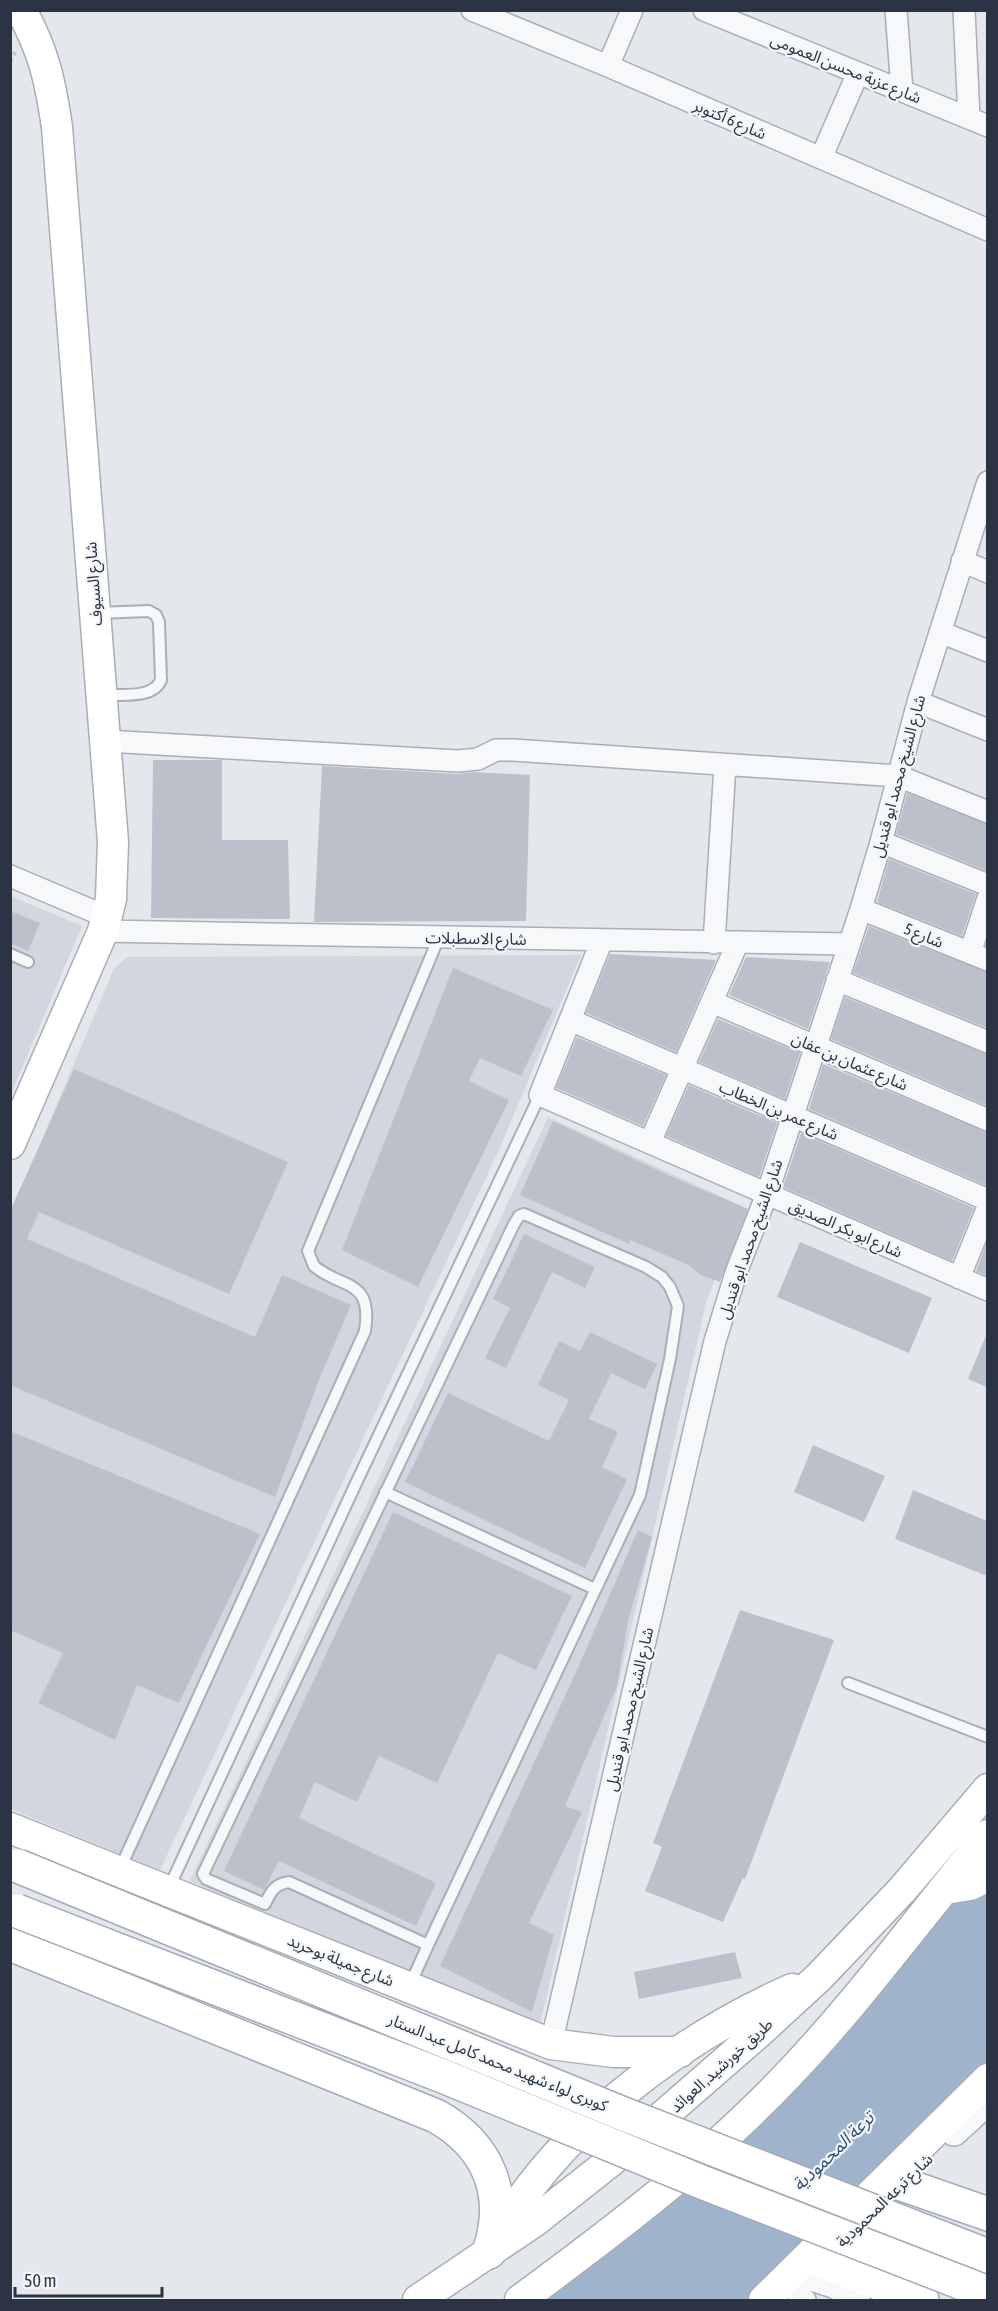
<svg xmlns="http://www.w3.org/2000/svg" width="998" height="2311" font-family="'Asap Condensed','Noto Sans Arabic',sans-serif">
	<rect width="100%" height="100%" fill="#e4e7ec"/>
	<path fill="#d2d6de" d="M11,896L82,926L11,1094Z
		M581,955L498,1152L160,1870L11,1809V1213L114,969L127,957Z
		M548,1117L742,1206L706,1303L540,2025L190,1881Z"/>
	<path fill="#9fb4cc" d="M987,1888V2066L752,2300H535L949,1902Z"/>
	<path fill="#bbc0ca" d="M153,760H222V840H288L290,919L151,918Z
		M322,766L457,774L473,772L530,775L526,921L314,922Z
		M907,793L987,824V871L896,834Z
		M889,859L976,894L962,936L877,902Z
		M10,911L40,923L28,951L10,943Z
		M869,926L987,972V1028L853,973Z
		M610,954L716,960L676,1052L586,1013Z
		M746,957L830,962L808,1029L729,995Z
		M453,968L553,1010L521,1076L480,1058L469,1081L509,1100L418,1287L342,1250Z
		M845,997L987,1054V1106L831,1039Z
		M718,1019L800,1053L785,1099L699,1062Z
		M577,1037L666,1075L643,1126L556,1088Z
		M823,1064L987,1132V1186L809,1109Z
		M74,1069L288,1162L229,1294L39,1212L27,1239L255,1337L282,1275L351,1305L321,1375L275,1497L10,1385V1211Z
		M689,1085L777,1123L759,1177L666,1136Z
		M553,1121L668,1175L748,1209L720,1282L699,1274L689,1265L630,1240L629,1244L520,1195Z
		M801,1133L974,1208L952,1261L783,1187Z
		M524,1234L595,1267L585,1288L552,1272L506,1368L485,1358L510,1308L493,1299Z
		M800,1242L932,1298L909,1353L777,1297Z
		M987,1242V1276L976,1271Z
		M590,1332L657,1364L645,1389L611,1373L589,1419L618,1432L602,1467L627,1479L585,1568L405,1482L448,1393L549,1441L569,1400L538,1385L559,1341L580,1351Z
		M987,1333V1387L968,1379Z
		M10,1431L260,1534L179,1703L137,1685L115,1740L38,1703L63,1653L10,1630Z
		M813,1445L885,1476L864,1522L794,1492Z
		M913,1490L987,1521V1576L895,1539Z
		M393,1512L572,1596L536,1670L498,1653L437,1783L379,1756L357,1802L315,1782L299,1818L436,1883L416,1926L279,1861L264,1890L224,1871Z
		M638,1530L652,1537L628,1621L617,1686L565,1806L582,1812L529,1923L554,1935L532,2012L440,1966L577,1670Z
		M740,1610L834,1640L745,1879L743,1878L723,1922L645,1891L662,1847L653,1843Z
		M735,1952L742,1978L639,1999L634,1972Z"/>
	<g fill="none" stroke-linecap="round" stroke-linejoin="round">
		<g stroke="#a9aeb7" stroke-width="14">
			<path id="service" d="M97,613L149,611L156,615L159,622L161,680C153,699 123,694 105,695
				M10,954L28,962
				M385,1492L595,1589
				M848,1683L988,1737
				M119,1871L365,1331C373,1278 343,1290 314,1266L308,1251L439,937
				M168,1890L358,1479L540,1095
				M409,1987L428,1945L640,1495L670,1359L678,1306L670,1287L662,1277L646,1267L524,1214L519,1216L514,1224L203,1874L206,1879L265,1904C271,1891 275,1884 289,1882L428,1945"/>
		</g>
		<g stroke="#a9aeb7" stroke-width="24">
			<path id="minor" d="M472,10L608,66L988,230
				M704,10L988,126
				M896,10L902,91
				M964,10L969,118
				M608,66L632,10
				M821,158L858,73
				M962,561L988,572
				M940,632L988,651
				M918,702L988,730
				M105,741L458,761L478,759L496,750H513L898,776L988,812
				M881,842L988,885
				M10,876L107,917
				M861,909L988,960
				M103,931L849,944
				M602,940L540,1095L988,1290
				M714,943L725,765
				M970,953L988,898
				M837,980L988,1042
				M712,1002L988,1120
				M570,1020L988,1200
				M650,1142L738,942
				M959,1278L988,1207
				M551,2044L715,1341L737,1270L767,1194L861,909L881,842L918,702L988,482
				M805,2278L833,2287L859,2300
				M793,2289L805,2300"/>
		</g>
		<g stroke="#a9aeb7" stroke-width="30">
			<path id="tertiary" d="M954,2132L988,2101"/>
		</g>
		<g stroke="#a9aeb7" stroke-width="33">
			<path id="secondary" d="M10,1144L103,931L111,899L113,842L57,127C50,80 44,52 21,10
				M10,1828L551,2044L613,2052H680
				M945,1889L970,1885L988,1876
				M494,2244C551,2133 679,2039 792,1989
				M418,2300L535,2221L611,2161L757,2034L819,1977L902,1890L988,1789
				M520,2300C615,2230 709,2159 790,2073C862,1997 921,1915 988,1835
				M764,2300L988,2079"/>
		</g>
		<g stroke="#a3abb8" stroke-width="36">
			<path id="primary" d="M10,1944L436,2116C488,2145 509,2194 489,2252
				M899,2183L988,2214
				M821,2261L922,2300"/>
		</g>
		<path stroke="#c2c5cb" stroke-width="4" stroke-dasharray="4.5 4.5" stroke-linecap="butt" d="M10,63L15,52"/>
		<use href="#service" stroke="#f7f8fa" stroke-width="10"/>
		<use href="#minor" stroke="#f7f8fa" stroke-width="21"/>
		<use href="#tertiary" stroke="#f7f8fa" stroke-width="27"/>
		<use href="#secondary" stroke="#fff" stroke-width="30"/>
		<use href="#primary" stroke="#fff" stroke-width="33"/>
		<g stroke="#a3abb8" stroke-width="36" stroke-linecap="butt">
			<path id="primary-bridge" d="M18,1866L621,2113L988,2256
				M17,1911L440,2075L704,2183L988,2293"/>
		</g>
		<use href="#primary-bridge" stroke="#fff" stroke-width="33"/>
	</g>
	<g text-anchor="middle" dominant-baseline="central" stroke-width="4.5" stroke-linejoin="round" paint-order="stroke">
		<g font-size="16" fill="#2b3445" stroke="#f4f6f9">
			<text transform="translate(846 68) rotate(22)">شارع عزبة محسن العمومى</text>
			<text transform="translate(730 119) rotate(23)">شارع 6 أكتوبر</text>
			<text transform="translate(93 584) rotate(-94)">شارع السيوف</text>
			<text transform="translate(898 776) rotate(-75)">شارع الشيخ محمد ابو قنديل</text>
			<text transform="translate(924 935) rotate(22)">شارع 5</text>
			<text transform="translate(476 938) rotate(1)">شارع الاسطبلات</text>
			<text transform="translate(850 1061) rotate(23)">شارع عثمان بن عفان</text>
			<text transform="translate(779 1110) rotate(23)">شارع عمر بن الخطاب</text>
			<text transform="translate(846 1228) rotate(24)">شارع ابو بكر الصديق</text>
			<text transform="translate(750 1239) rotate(-71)">شارع الشيخ محمد ابو قنديل</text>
			<text transform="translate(629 1709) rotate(-77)">شارع الشيخ محمد ابو قنديل</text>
			<text transform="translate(341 1960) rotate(22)">شارع جميلة بوحريد</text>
			<text transform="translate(498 2062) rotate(22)">كوبرى لواء شهيد محمد كامل عبد الستار</text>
			<text transform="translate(721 2065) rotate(-42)">طريق خورشيد, العوائد</text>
			<text transform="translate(884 2200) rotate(-44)">شارع ترعه المحمودية</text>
		</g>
		<g font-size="18" font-style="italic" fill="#34527a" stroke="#f4f6f9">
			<text transform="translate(833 2151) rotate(-44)">ترعة المحمودية</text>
		</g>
	</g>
	<rect width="998" height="2311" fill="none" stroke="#2b3445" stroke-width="24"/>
	<path d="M15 2287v9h147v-9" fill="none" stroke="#2b3445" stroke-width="3"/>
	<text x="24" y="2287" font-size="18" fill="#2b3445" stroke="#f4f6f9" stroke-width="4.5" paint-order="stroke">50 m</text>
</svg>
